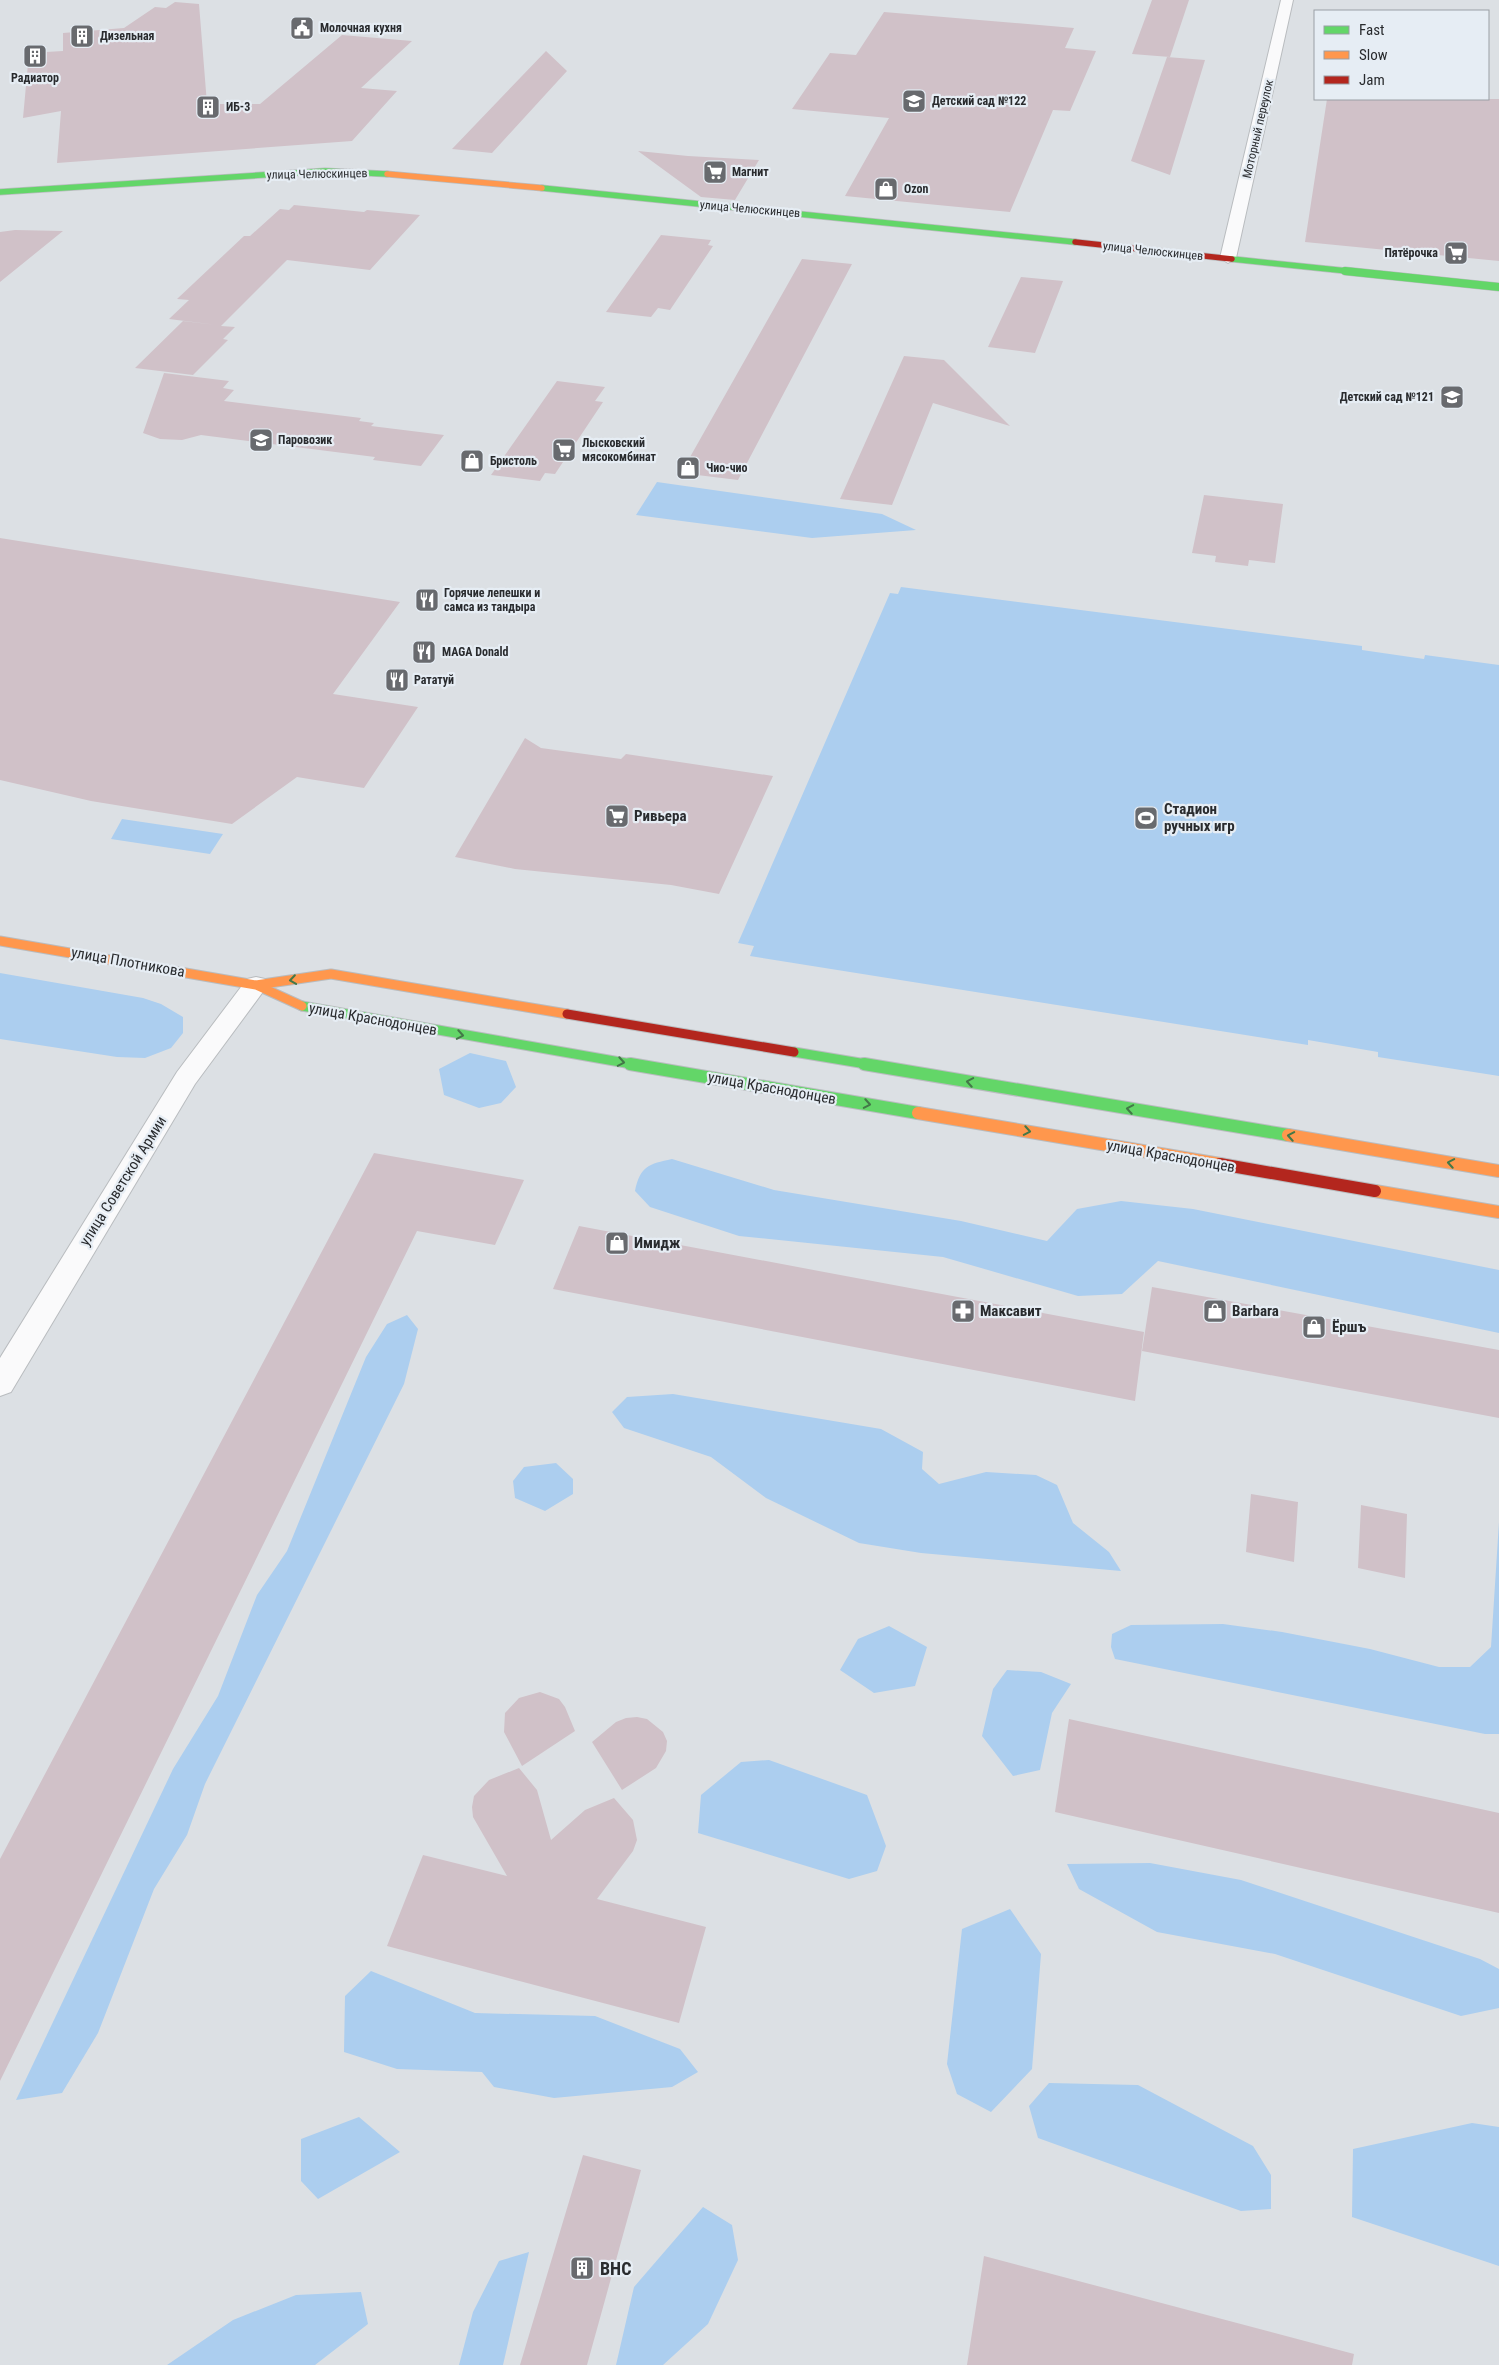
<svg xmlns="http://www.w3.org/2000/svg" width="1499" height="2365" font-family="'Roboto Condensed',sans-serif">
	<rect width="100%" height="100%" fill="#dce0e4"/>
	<path fill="#acceef" d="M657,482L882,514L916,530L812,538L636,515Z
		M901,587L1362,646V650L1424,659L1425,655L1499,665V1076L1378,1057V1052L1308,1040V1045L750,956L754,946L738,943L890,593L898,594Z
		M122,819L223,834L210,854L111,839Z
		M0,973L143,998L161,1004L183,1017V1033L171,1048L145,1058L117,1057L0,1039Z
		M470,1053L506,1061L516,1087L501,1103L479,1108L444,1095L439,1069Z
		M672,1159L774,1190L961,1221L1047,1241L1077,1209L1121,1201L1193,1209L1499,1270V1333L1158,1261L1122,1294L1078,1296L943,1257L739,1236L650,1207L635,1191C640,1166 649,1164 672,1159Z
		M407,1315L418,1329L404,1384L205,1784L187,1835L154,1889L98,2033L62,2093L16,2100L173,1769L218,1696L257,1595L287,1551L366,1357L387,1324Z
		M673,1394L881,1429L923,1452L922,1469L939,1484L986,1472L1036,1475L1057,1485L1073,1523L1109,1552L1121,1571L921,1553L859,1543L766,1498L711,1457L624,1428L612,1412L627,1397Z
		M556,1463L573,1479V1494L545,1511L515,1498L513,1481L524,1467Z
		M1499,1522V1734H1485L1115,1659L1111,1647L1112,1634L1131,1625L1223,1624L1282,1632L1370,1649L1439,1667H1470L1491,1647Z
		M889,1626L927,1647L915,1686L874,1693L840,1670L858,1639Z
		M1007,1670L1041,1672L1071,1684L1052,1713L1040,1770L1013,1776L982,1736L993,1689Z
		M769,1760L867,1795L886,1846L877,1871L849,1879L698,1833L701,1795L741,1762Z
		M1150,1863L1241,1880L1480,1959L1499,1969V2008L1461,2016L1275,1954L1157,1932L1079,1889L1067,1864Z
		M1010,1909L1041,1954L1032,2069L991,2112L957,2094L947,2064L962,1929Z
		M371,1971L475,2013L595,2016L680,2049L698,2072L672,2087L554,2098L494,2087L482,2072L397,2069L344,2052L345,1996Z
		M1049,2083L1138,2085L1253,2146L1271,2175V2209L1241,2211L1038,2138L1029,2106Z
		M359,2117L400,2152L318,2199L301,2181V2139Z
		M1472,2123L1499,2127V2266L1352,2217L1353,2149Z
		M703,2207L732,2225L738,2260L708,2324L663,2365H616L634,2287Z
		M529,2252L503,2365H459L473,2312L499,2261Z
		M361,2292L368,2324L315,2365H167L233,2320L296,2295Z"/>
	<path fill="#d0c1c8" d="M1152,0H1189L1170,57L1132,54Z
		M175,2L199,4L207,104H260L342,35L412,41L361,88L397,91L352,141L57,163L61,111L23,118L29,53L63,51V33L124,28L155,7L166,8Z
		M884,12L1074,28L1065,48L1096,51L1070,111L1053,110L1010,212L845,196L889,118L792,109L830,53L856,55Z
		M546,51L567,71L492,153L452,149Z
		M1167,57L1205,60L1170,175L1131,161Z
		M1327,99H1499V261L1305,242Z
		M638,151L688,156L759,160L735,200L701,197Z
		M294,205L364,212L367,210L420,215L370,270L287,260L221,326L235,327L223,339L228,340L193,375L135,368L183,321L217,325L169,319L189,300L177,299L244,236H250L280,209L289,210Z
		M15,230L63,231L0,282V232Z
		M661,235L711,240L708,245L713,246L670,310L658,308L651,317L606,312Z
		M802,259L852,264L738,480L681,473Z
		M1021,277L1063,281L1035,353L988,347Z
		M904,356L944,360L1010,426L933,403L892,505L840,499Z
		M164,373L229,381L223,388L234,390L224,401L361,418L359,421L374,423L371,426L444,435L421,466L373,460L375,457L201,435L182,440L160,439L143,433Z
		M557,381L605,387L595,401L603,402L555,474L545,473L540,481L491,475Z
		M1204,495L1283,504L1275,563L1249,560L1248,566L1215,562L1216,556L1192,553Z
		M0,538L400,602L333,694L418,707L364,788L297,777L232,824L91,801L0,780Z
		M525,738L541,748L621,759L626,754L773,776L719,894L671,885L515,869L455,857Z
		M374,1153L524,1180L495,1245L417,1231L0,2081V1859Z
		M579,1226L1144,1332L1135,1401L553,1289Z
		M1152,1287L1499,1350V1418L1142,1351Z
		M1251,1494L1298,1502L1294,1562L1246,1552Z
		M1361,1505L1407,1514L1405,1578L1358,1568Z
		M540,1692L559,1699L565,1707L575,1731L522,1766L504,1732L505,1713L519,1698Z
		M637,1717L647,1719L663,1732L667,1741L666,1751L656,1768L622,1790L592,1742L616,1722L626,1718Z
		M1069,1719L1499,1813V1913L1055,1812Z
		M519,1768L537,1790L551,1840L585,1810L614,1798L633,1820L637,1840L633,1851L597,1899L706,1927L679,2023L387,1946L423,1855L507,1876L473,1817L472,1807L474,1796L489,1780Z
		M583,2155L641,2170L587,2365H520Z
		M984,2256L1354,2354L1352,2365H967Z"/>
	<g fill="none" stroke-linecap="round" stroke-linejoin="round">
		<g stroke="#b9bcbf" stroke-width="2">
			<path id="street" d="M1281,0H1293L1236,258L1228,263L1220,258Z
				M256,977L265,979L268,985L195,1084L11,1392L0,1396V1358L177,1072L247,979Z"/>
		</g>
		<g stroke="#b9bcbf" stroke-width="7">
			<path id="fast-far3" d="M542,188L1075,242
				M0,192L325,171L387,174
				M1232,259L1357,272"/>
		</g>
		<g stroke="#b9bcbf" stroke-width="9">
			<path id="fast-far2" d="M1345,271L1499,287"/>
		</g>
		<g stroke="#b9bcbf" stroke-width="11">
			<path id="fast-far1" d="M302,1006L637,1065
				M794,1052L872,1065"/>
		</g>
		<g stroke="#b9bcbf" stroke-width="14">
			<path id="fast" d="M630,1064L918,1113
				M864,1064L1288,1135"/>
		</g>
		<g stroke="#b9bcbf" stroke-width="7">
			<path id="slow-far2" d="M387,174L542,188"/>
		</g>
		<g stroke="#b9bcbf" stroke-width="11">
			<path id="slow-far1" d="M0,941L256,985L302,1006
				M256,985L331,974L567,1014"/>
		</g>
		<g stroke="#b9bcbf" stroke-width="14">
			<path id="slow" d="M918,1113L1220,1164
				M1288,1135L1499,1171
				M1375,1191L1499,1212"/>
		</g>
		<g stroke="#b9bcbf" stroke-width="7">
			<path id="jam-far2" d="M1075,242L1232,259"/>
		</g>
		<g stroke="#b9bcbf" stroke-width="11">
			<path id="jam-far1" d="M567,1014L794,1052"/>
		</g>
		<g stroke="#b9bcbf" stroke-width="14">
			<path id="jam" d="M1220,1164L1375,1191"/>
		</g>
		<use href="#street" fill="#fafafb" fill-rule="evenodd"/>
		<use href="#fast-far3" stroke="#63d668" stroke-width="5.5"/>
		<use href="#fast-far2" stroke="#63d668" stroke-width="8"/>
		<use href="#fast-far1" stroke="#63d668" stroke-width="9"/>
		<use href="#fast" stroke="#63d668" stroke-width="12"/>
		<use href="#slow-far2" stroke="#ff974d" stroke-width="5.5"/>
		<use href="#slow-far1" stroke="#ff974d" stroke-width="9"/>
		<use href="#slow" stroke="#ff974d" stroke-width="12"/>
		<use href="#jam-far2" stroke="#b3261e" stroke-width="5.5"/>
		<use href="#jam-far1" stroke="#b3261e" stroke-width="9"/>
		<use href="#jam" stroke="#b3261e" stroke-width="12"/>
	</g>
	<defs><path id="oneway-chevron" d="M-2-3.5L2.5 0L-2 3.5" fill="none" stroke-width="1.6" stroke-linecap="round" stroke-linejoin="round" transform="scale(1.25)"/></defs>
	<g stroke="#437848">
		<use href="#oneway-chevron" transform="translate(293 980) rotate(172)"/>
		<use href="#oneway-chevron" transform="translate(460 1035) rotate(10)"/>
		<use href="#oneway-chevron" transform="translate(621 1062) rotate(10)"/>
		<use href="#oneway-chevron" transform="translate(970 1082) rotate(-170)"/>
		<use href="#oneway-chevron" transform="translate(867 1104) rotate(10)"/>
		<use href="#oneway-chevron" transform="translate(1130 1109) rotate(-170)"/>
		<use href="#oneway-chevron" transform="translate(1027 1131) rotate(10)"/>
		<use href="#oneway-chevron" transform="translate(1291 1136) rotate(-170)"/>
		<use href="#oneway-chevron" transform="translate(1451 1163) rotate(-170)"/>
	</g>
	<defs>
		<g id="civic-square" transform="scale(1.25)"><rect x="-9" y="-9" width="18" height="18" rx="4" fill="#686a6e" stroke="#e6edf4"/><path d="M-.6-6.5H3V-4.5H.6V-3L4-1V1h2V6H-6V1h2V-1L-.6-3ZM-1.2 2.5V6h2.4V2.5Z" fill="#fff"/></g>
		<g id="building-square" transform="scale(1.25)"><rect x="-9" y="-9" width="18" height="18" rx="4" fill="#686a6e" stroke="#e6edf4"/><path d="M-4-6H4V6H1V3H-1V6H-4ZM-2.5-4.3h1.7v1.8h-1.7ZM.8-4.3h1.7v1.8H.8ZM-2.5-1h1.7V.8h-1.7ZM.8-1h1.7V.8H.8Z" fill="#fff"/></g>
		<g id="school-square" transform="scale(1.25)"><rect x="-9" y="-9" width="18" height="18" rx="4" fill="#686a6e" stroke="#e6edf4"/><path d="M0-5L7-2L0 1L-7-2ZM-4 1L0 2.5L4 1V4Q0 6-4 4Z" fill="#fff"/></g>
		<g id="supermarket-square" transform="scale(1.25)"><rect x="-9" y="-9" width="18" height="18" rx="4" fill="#686a6e" stroke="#e6edf4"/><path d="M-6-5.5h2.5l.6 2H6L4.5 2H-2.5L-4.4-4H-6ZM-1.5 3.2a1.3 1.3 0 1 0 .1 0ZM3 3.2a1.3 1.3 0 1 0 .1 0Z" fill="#fff"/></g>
		<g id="shop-square" transform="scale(1.25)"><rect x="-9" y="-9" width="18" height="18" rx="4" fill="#686a6e" stroke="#e6edf4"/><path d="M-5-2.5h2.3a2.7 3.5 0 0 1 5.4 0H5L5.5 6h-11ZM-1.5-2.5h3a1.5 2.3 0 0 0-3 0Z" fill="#fff"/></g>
		<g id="restaurant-square" transform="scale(1.25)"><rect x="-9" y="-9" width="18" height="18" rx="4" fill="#686a6e" stroke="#e6edf4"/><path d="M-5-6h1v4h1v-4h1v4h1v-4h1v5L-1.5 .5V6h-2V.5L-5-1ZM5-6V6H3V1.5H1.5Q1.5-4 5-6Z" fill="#fff"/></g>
		<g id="stadium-square" transform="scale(1.25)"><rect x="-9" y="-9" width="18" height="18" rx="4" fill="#686a6e" stroke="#e6edf4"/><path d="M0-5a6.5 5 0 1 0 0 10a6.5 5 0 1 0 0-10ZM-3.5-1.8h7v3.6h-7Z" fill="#fff"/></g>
		<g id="pharmacy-square" transform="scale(1.25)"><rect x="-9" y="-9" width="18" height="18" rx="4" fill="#686a6e" stroke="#e6edf4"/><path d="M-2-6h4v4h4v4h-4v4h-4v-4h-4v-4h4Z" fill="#fff"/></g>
	</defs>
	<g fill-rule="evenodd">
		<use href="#civic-square" x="302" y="28"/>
		<use href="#building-square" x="82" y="36"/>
		<use href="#building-square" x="35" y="56"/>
		<use href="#school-square" x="914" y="101"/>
		<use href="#building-square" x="208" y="107"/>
		<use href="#supermarket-square" x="715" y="172"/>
		<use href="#shop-square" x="886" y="189"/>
		<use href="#supermarket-square" x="1456" y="253"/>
		<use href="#school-square" x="1452" y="397"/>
		<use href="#school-square" x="261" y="440"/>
		<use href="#supermarket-square" x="564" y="450"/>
		<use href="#shop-square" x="472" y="461"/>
		<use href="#shop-square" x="688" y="468"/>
		<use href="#restaurant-square" x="427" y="600"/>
		<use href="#restaurant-square" x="424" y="652"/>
		<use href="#restaurant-square" x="397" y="680"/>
		<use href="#supermarket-square" x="617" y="816"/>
		<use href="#stadium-square" x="1146" y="818"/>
		<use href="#shop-square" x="617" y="1243"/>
		<use href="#pharmacy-square" x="963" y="1311"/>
		<use href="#shop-square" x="1215" y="1311"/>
		<use href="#shop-square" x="1314" y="1327"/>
		<use href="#building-square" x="582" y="2268"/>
	</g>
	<g text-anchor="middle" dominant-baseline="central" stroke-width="4.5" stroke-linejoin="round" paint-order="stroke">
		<g font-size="12" font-weight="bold" fill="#292b2e" stroke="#e6edf4" text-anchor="start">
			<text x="320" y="28">Молочная кухня</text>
			<text x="100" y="36">Дизельная</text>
			<text x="35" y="78" text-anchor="middle">Радиатор</text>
			<text x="932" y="101">Детский сад №122</text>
			<text x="226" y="107">ИБ-3</text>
			<text x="732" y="172">Магнит</text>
			<text x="904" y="189">Ozon</text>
			<text x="1438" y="253" text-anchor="end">Пятёрочка</text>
			<text x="1434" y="397" text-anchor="end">Детский сад №121</text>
			<text x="278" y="440">Паровозик</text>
			<text x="582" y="443">Лысковский<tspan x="582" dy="14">мясокомбинат</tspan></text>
			<text x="490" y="461">Бристоль</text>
			<text x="706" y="468">Чио-чио</text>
			<text x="444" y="593">Горячие лепешки и<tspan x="444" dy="14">самса из тандыра</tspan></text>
			<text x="442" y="652">MAGA Donald</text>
			<text x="414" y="680">Рататуй</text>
		</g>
		<g font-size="12" fill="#292b2e" stroke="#e6edf4">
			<text transform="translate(1258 129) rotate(-77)">Моторный переулок</text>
			<text transform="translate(317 174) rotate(-1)">улица Челюскинцев</text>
			<text transform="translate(750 209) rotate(5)">улица Челюскинцев</text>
			<text transform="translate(1153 251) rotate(6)">улица Челюскинцев</text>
		</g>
		<g font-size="15" font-weight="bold" fill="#292b2e" stroke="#e6edf4" text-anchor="start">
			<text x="1164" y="809">Стадион<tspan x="1164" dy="17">ручных игр</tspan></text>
			<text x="634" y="816">Ривьера</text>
			<text x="634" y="1243">Имидж</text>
			<text x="980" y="1311">Максавит</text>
			<text x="1232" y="1311">Barbara</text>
			<text x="1332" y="1327">Ёршъ</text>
		</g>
		<g font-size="15" fill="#292b2e" stroke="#e6edf4">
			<text transform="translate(128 962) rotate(10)">улица Плотникова</text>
			<text transform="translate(373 1019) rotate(10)">улица Краснодонцев</text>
			<text transform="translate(772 1088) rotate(10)">улица Краснодонцев</text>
			<text transform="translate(1171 1156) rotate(10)">улица Краснодонцев</text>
			<text transform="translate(123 1181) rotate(-58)">улица Советской Армии</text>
		</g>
		<g font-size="18" font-weight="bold" fill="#292b2e" stroke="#e6edf4" text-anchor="start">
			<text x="600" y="2268">ВНС</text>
		</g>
	</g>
	<rect x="1314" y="10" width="175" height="90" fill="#e6edf4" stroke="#9a9fa5"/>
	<rect x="1324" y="26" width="25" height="8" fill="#63d668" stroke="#9a9fa5"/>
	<text x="1359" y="35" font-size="15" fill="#292b2e">Fast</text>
	<rect x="1324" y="51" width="25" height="8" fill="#ff974d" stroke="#9a9fa5"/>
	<text x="1359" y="60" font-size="15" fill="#292b2e">Slow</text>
	<rect x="1324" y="76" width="25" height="8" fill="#b3261e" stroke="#9a9fa5"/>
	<text x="1359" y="85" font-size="15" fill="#292b2e">Jam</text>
</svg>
